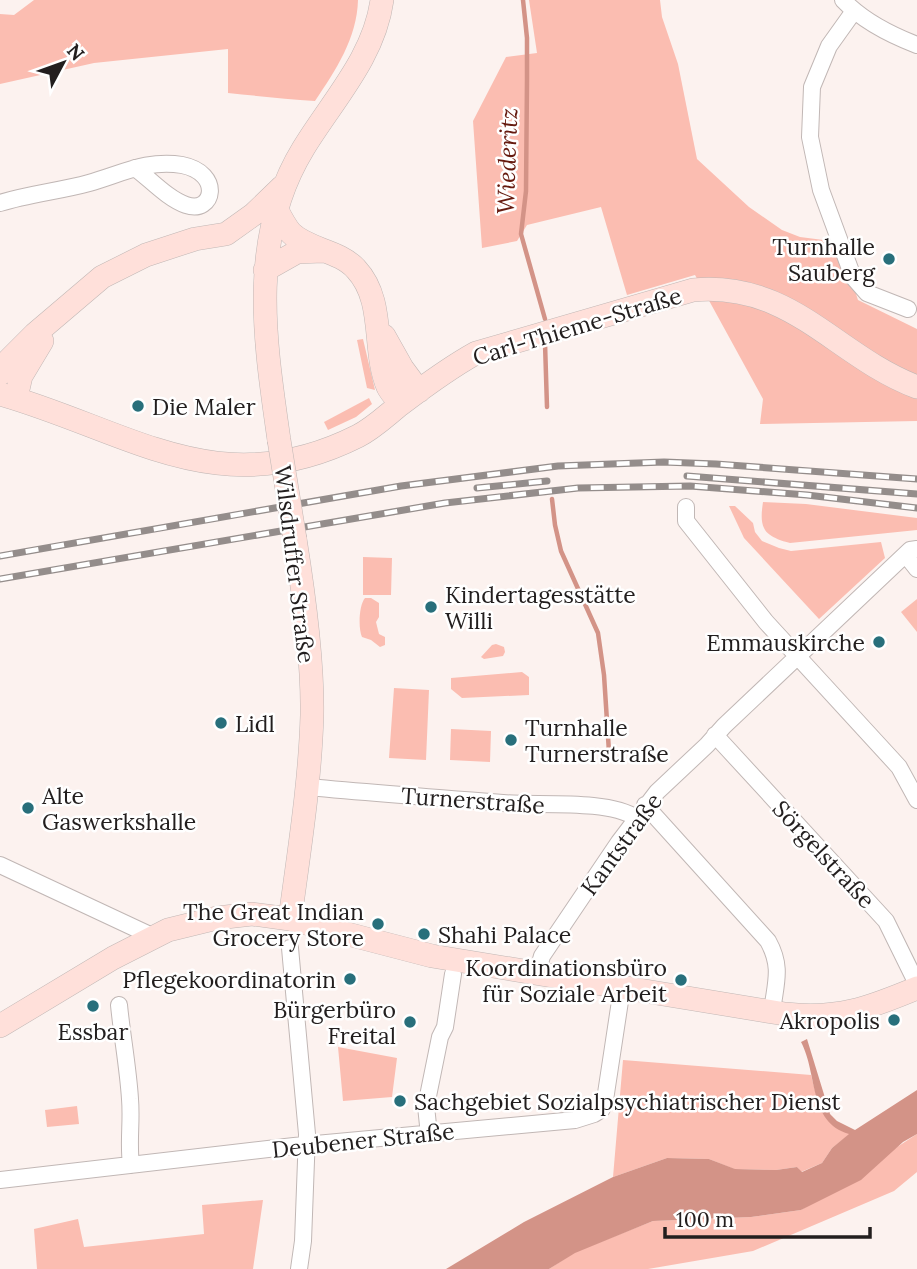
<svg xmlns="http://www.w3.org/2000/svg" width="917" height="1269" font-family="Lora,serif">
	<rect width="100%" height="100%" fill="#fcf2ef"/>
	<path fill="#fbbdb1" d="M34,0H358C357,38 336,70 315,101C287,99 257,96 228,93V49L94,63L0,84V14L14,15Z
		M529,0H660L662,17L678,64L697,159L749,207L782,230L800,237L839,242L858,300L917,329V421L760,424L763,399L695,275L627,295L601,207L527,225L517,241L482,248L473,121L506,57L537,53Z
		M363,339L375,390L367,388L357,340Z
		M369,398L372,404L356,417L328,430L324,422Z
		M763,502L806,504L917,518V530L790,543C763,536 759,528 763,502Z
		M729,506H735L753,523L755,532L762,541L779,548L791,551L881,542L885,558L819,619L744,538Z
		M363,557L392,558L391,595H363Z
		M365,598H371L379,603V617L376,622L379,634L385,637V645L380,647L371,640L362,637C358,628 359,605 365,598Z
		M917,599V632L901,612Z
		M496,644L504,647L505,652L503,656L484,659L481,657L492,645Z
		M522,672L529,677V695L462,698L451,689V678Z
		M394,688L429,690L426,760L389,758Z
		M451,729L491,731L490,762L450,760Z
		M338,1047L397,1058L392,1097L343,1101Z
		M623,1060L811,1075L820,1110L850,1134L832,1148L822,1163L801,1172L797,1167L776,1170L734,1169L709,1159L667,1158L613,1177Z
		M77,1106L79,1124L47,1127L45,1110Z
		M917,1134V1172L894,1191L753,1251L648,1269H549L575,1252L653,1221L751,1217L801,1210Z
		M263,1200L253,1269H37L34,1229L78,1219L84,1247L204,1234L202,1205Z"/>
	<path fill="#d39387" d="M807,1039L830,1114L837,1121L855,1130L917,1090V1134L903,1142L861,1180L801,1210L751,1217L653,1221L575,1253L549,1269H446L524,1222L613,1177L667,1158L709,1159L735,1169L776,1170L797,1167L802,1172L822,1163L832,1148L849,1134C808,1122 818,1074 801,1042Z"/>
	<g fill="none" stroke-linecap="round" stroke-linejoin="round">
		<path stroke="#d39387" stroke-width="4.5" d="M523,0L527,38V79L526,191L521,234L545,319
			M545,343L547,407
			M552,499L555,525L561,551L598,633L604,675L609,752"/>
		<g stroke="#c1b7b5" stroke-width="18">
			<path id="street" d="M843,0C862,20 891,35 917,45
				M854,11L829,46L812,87L810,137L821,190L853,277L867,293L908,309
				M0,203C29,194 60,191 89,183C121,174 148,159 182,165C223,173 214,215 186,205C168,199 150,179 135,168
				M686,507V521L766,622L899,767L917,800
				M906,555L917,569
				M715,735L886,921L917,984
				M308,787C373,793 438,798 503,803C537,806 609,799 636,818
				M645,805L768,941C783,968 775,984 772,1012
				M0,865L154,937
				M290,948L307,1134L303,1241L299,1269
				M537,974L542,956L619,842L657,792L707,745L724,726L910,550L917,549
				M119,1005C122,1036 128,1067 130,1099C132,1122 128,1141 131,1165
				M429,1135L426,1106L440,1037L445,1027L453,974
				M0,1180L294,1146L575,1120L594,1114L602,1109L605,1100L622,988"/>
		</g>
		<g stroke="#c1b7b5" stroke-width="24">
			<path id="secondary" d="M277,210C281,218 285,226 291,233C308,250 339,250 356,269C386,301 372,350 388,387C391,393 397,399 401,404
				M265,270L297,252L323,251
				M384,336L402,368L419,391
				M0,374L9,360L35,334L102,277L146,255L195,239L226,234L254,214L282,187
				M0,394C130,431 219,506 358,436C374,428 388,414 401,404C426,385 449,368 476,353L693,290C792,281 835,356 917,387
				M16,398L21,376L42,341
				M279,440C265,342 248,239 303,149C332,101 374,58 382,0
				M290,919C299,851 310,784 312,715C313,659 304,595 295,539
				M0,1026L113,958L168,930L217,918L252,914L290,919L432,956L785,1014C838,1020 869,1008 917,988"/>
		</g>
		<use href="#street" stroke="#fff" stroke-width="16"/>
		<use href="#secondary" stroke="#ffe0da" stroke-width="23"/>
		<g stroke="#948d8b" stroke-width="7">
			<path id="rail" d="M687,476L917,494
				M477,488L547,481
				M0,556L401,486L558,466L664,462L716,464L917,479
				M0,579L445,503L578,488L690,486L807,495L917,508"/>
		</g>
		<use href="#rail" stroke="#fff" stroke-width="4.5" stroke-dasharray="13" stroke-linecap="butt"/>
		<g stroke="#c1b7b5" stroke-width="24" stroke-linecap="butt">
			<path id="secondary-bridge" d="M279,440L295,539"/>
		</g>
		<use href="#secondary-bridge" stroke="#ffe0da" stroke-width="23"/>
	</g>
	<g fill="#286f7b" stroke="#fff" stroke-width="2.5">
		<circle cx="889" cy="259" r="7"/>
		<circle cx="138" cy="406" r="7"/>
		<circle cx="431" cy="607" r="7"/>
		<circle cx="879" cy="642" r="7"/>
		<circle cx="221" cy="723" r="7"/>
		<circle cx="511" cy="740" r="7"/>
		<circle cx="28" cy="808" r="7"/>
		<circle cx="378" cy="924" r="7"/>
		<circle cx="424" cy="934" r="7"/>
		<circle cx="350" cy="979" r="7"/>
		<circle cx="681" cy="980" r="7"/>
		<circle cx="93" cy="1006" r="7"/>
		<circle cx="894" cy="1020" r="7"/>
		<circle cx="410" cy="1022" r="7"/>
		<circle cx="400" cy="1101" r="7"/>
	</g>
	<g text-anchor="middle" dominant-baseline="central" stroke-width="5" stroke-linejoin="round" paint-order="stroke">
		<g font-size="23" fill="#221e1e" stroke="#fff" text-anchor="end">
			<text x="875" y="246">Turnhalle<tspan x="875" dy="26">Sauberg</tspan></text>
			<text x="152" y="406" text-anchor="start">Die Maler</text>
			<text x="445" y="594" text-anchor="start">Kindertagesstätte<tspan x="445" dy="26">Willi</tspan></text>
			<text x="865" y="642">Emmauskirche</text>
			<text x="235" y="723" text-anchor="start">Lidl</text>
			<text x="525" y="727" text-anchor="start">Turnhalle<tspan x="525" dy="26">Turnerstraße</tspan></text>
			<text x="42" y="795" text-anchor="start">Alte<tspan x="42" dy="26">Gaswerkshalle</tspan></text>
			<text x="364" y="911">The Great Indian<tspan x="364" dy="26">Grocery Store</tspan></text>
			<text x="438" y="934" text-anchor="start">Shahi Palace</text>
			<text x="667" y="967">Koordinationsbüro<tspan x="667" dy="26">für Soziale Arbeit</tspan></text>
			<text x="336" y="979">Pflegekoordinatorin</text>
			<text x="396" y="1009">Bürgerbüro<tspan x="396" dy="26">Freital</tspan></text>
			<text x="880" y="1020">Akropolis</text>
			<text x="93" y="1031" text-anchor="middle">Essbar</text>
			<text x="414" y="1101" text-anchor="start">Sachgebiet Sozialpsychiatrischer Dienst</text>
		</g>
		<g font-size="23" fill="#221e1e" stroke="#fff">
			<text transform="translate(577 326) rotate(-17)">Carl-Thieme-Straße</text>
			<text transform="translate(295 564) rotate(83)">Wilsdruffer Straße</text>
			<text transform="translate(473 800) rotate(4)">Turnerstraße</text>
			<text transform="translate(621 844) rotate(-54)">Kantstraße</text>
			<text transform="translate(824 854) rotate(47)">Sörgelstraße</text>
			<text transform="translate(363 1140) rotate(-6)">Deubener Straße</text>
		</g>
		<g font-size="24" font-style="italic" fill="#661a0f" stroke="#fff">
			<text transform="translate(507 161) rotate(-88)">Wiederitz</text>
		</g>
	</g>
	<g transform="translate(63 63) rotate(49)" stroke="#ffffff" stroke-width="5" paint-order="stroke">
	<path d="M0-5L12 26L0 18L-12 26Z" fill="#221e1e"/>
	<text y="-10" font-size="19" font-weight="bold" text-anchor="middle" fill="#221e1e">N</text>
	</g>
	<path d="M665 1227v10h205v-10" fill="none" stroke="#221e1e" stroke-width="3.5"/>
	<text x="676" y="1227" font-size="21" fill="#221e1e" stroke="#ffffff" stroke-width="5" paint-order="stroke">100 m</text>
</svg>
